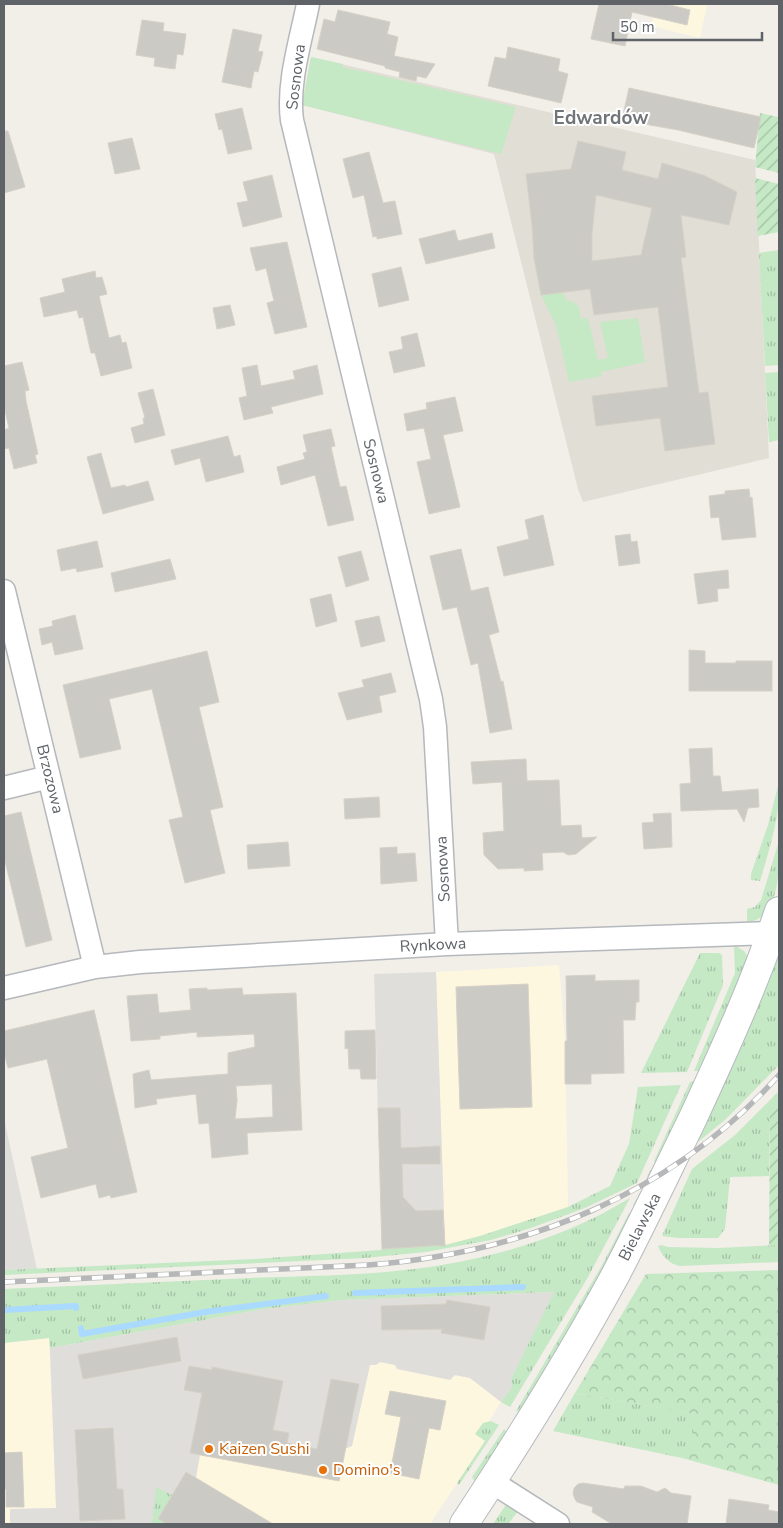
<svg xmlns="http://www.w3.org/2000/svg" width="783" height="1528" font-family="'Nunito Sans',sans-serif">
	<defs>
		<pattern id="grass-tufts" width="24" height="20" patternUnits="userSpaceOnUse" patternTransform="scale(1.25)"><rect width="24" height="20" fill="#c5e8c5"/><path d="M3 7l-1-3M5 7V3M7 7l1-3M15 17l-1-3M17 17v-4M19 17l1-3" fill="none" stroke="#a3c0a4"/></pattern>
		<pattern id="forest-crowns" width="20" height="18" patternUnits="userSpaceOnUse" patternTransform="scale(1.25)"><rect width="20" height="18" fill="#c5e8c5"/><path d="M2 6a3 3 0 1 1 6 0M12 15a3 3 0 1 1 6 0" fill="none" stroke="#a3c0a4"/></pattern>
		<pattern id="garden-furrows" width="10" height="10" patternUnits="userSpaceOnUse" patternTransform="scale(1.25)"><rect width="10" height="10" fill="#c5e8c5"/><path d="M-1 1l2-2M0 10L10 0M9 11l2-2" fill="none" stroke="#a3c0a4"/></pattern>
	</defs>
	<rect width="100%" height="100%" fill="#f1efe8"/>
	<path fill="#fef7e0" d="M656,4L707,5L700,38L651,26Z
		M559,965L565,1041L568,1207L480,1236L445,1245L436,972Z
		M49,1338L56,1508L10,1509V1524H4V1343Z
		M380,1362L470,1378L501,1402L489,1421L491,1432L430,1524H157L158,1519L186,1472L195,1477L190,1453L197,1415L289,1433L317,1449L347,1448L358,1411L361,1407L370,1365Z"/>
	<path fill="#e0deda" d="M436,972L445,1245L382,1249L374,974Z
		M4,1119L37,1269L4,1270Z
		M555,1292L511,1379L512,1387L501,1402L470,1378L455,1375L450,1380L397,1369L395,1365L380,1362L376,1365H370L352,1446L347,1448L317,1449L287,1443L288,1433L197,1416L190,1453L200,1455L196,1478L186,1472L158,1519L156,1524H10V1509L56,1508L50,1348L264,1309L343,1300Z"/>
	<path fill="#e1ded6" d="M311,57L755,160L769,458L583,502L578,489L494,154L302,105Z"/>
	<path fill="url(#grass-tufts)" d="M779,250V365L765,366L759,253Z
		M779,372V440L769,442L765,373Z
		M778,786C783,807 767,858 760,881L751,880V874L768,825Z
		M779,841C779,868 781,917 747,923V909L755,907L761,900Z
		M734,945L744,951L749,959L700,1071H694L735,973Z
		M779,948V1065L726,1119L693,1146Z
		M700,953H719L722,955L723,985L687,1072L641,1073Z
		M696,1081L655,1173L647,1177L650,1170L653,1171L656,1163L654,1161L690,1082Z
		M681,1085L637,1183L585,1208L531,1228L491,1240L426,1252L365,1258L4,1275V1270L255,1259L381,1250L382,1249L445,1245L480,1236L568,1207L610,1186L629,1144L638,1087Z
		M779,1091V1104L770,1115L769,1176L730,1177L725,1229L718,1238H678L662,1236L692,1169L735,1135Z
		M648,1188L602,1276L523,1412L516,1411L601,1267L629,1213L632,1214L636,1206L633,1205L640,1193Z
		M630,1198L588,1277L510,1407L501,1402L512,1387L511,1379L554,1292L343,1300L264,1309L50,1348L49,1338L4,1343V1289C86,1285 168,1282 250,1278C301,1276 353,1276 405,1270C483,1262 563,1239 630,1198Z
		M661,1245L668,1247L718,1248L779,1245V1262L680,1266C669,1264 662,1256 658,1246Z
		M575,1393L701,1415L682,1458L553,1431Z
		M491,1421L499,1425L459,1485L457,1483L485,1441L475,1434L483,1423Z
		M504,1429L509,1435L477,1485L472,1477Z
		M156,1487L172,1495L158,1519L167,1524H152Z
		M507,1503L519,1510L508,1524H493Z"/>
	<path fill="url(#forest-crowns)" d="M779,1270V1485L682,1458L700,1415L575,1393L646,1274Z"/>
	<path fill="#c5e8c5" d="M311,57L343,64V67L516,107L501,154L302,105Z
		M562,292L567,301H572L579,307L581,319L588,318L598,360L608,358L600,322L638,318L645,362L601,372L602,376L569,382L556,325L541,295Z"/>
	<path fill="url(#garden-furrows)" d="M760,113L778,117L779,173L755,167Z
		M755,178L779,184V232L758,236Z
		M779,1104V1245H769L770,1115Z"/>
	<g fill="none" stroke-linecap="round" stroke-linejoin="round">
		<path stroke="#aadaff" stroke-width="6" d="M355,1293L523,1287
			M4,1310L76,1306V1308
			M81,1328L82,1334L205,1312L326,1296"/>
	</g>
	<path fill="#cccac5" stroke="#d6d1c6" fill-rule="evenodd" d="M599,4H666L690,10L687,25L632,12L625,46L591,39Z
		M338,10L390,22L387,34L398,37L394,56L435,64L426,78L417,76L416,81L399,77L400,72L385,68V66L317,49L324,19L335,22Z
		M142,20L164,23L163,31L186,34L183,55L177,54L175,69L154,66L155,58L136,55Z
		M233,29L262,35L258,51L263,52L258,72L254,71L251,88L222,82Z
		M508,47L560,59L558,71L568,74L561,103L488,86L495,57L506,59Z
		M629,88L761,117L754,148L678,130L622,120Z
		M242,108L252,149L228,154L222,129L219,130L215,114Z
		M4,131H8L25,187L4,193Z
		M132,138L140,169L115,174L108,143Z
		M578,141L626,152L622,170L658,179L662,163L703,175L737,192L729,225L681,215L686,257L681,258L699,393L708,392L715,444L665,451L660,418L596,426L592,396L668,387L658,307L594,315L590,289L541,295L534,258L532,225L526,174L571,169ZM596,195L652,208L641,255L592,261V234Z
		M369,152L383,203L395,201L402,234L377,239V236L373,237L364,195L353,198L343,159Z
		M272,175L282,217L243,227L237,203L248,201L243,182Z
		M455,230L458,241L492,233L495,248L426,264L419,239Z
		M287,242L307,327L275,334L267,303L274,301L266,268L256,271L250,248Z
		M401,267L409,300L379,307L372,274Z
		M95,271L96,278L102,277L107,294L99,296L109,338L120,335L122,343L126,342L132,368L101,376L95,353H91L83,317L79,318L77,310L44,317L40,298L65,292L62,279Z
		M230,305L235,325L217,329L213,308Z
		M417,333L425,366L394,373L389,352L403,349L401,337Z
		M22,362L29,390L25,391L26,401L38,454L35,455L37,463L14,469L9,448L4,449V430L9,428L4,406V366Z
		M257,365L261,386L295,379L293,371L317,365L323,394L271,407L273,413L244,420L239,398L247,396L242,368Z
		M153,389L165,435L135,443L131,428L144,424L143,418H145L138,393Z
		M455,397L463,431L443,435L460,507L429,514L417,462L431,459L424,428L407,431L404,414L427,409L426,403Z
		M331,429L335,446L331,447L340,487L346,486L354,520L328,526L315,475L281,485L277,467L305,459L303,453L307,452L303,435Z
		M228,436L234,457L240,455L244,472L206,482L200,458L175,465L171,450Z
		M101,453L111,488L125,485L126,487L148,481L154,500L103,514L87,457Z
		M749,489L750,498L752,497L756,537L722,540L719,517L711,518L709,496L725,494V491Z
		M543,515L554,565L504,576L497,547L529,539L525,520Z
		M630,534L631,542L637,541L640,563L619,566L615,536Z
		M97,541L103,567L77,572L76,568L61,571L57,550Z
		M461,549L471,591L488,587L499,632L489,635L501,682L503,681L512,729L490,733L478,663L471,665L457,607L443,610L430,556Z
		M361,551L369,580L346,587L338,557Z
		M170,559L176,579L115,592L111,573Z
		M728,570L729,588L717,589L718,601L698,604L694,574Z
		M331,594L337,621L316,627L310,599Z
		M75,615L83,649L55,655L52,642L42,645L39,629L53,626L52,621Z
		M379,616L385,641L361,647L355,621Z
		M689,650L705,651V663H736V661H772V691H689Z
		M207,651L219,702L199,707L223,807L210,810L225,873L185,883L169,820L183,817L152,689L109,699L121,749L80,758L63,685Z
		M391,673L396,692L379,696L382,712L347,720L338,693L364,687L362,680Z
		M712,748L713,776H720L722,792L758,789L759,807L748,808L744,822L737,809L681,811L680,784L691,783L689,749Z
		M526,759L527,781L559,780L561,826L581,825L582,838L597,837L576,854L568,855L563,852L542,853L543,870L524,871V868L498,869L484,855L483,833L504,831L502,782L473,784L471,762Z
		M379,797L380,817L345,819L344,799Z
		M21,812L52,940L26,947L4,857V816Z
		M671,813L672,847L644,849L642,823L654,822L653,814Z
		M288,842L290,866L248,869L247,845Z
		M397,847V854L415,853L417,881L381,884L380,848Z
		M595,975V981L639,980V1002H636L635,1020H623L624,1073L591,1074V1084H565V1041H567L566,976Z
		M528,984L532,1107L460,1109L456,987Z
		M207,988V990L242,988L243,995L296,993L302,1130L247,1133L248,1154L212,1158L209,1123L199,1124L196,1094L156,1099L157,1104L135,1108L133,1074L149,1070L151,1080L228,1074V1053L255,1047L254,1034L197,1037V1032L160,1036V1039L131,1041L127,996L157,994L159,1013L191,1010L189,989ZM272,1084L273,1117L235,1119L237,1100L236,1086Z
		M94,1010L137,1192L111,1198L110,1195L99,1198L96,1184L41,1198L31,1157L68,1148L47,1059L8,1068L4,1052V1031Z
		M375,1030L376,1079H361L360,1069H349L348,1048L345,1049V1031Z
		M378,1108H400L401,1148L440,1146V1164H402L403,1197L416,1211L443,1210L445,1245L382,1249Z
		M447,1300L490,1307L484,1340L441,1333L442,1329L382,1330L381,1306L446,1304Z
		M177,1337L181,1361L83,1379L78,1355Z
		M189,1366L212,1370V1367L283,1381L273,1430L289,1433L287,1443L317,1449L331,1379L359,1384L339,1481L190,1453L202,1393L184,1390Z
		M390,1391L446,1401L440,1430L429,1428L419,1479L390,1473L401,1417L385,1414Z
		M113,1428L117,1489H123L125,1519L80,1521L75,1430Z
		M22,1452L24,1507H6V1489H4V1453Z
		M186,1472L273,1524H167L158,1519Z
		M583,1483L624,1489L625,1486H641L657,1492L665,1488L671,1493L691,1496L687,1524H612L592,1512L593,1507L577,1502L575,1499L573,1494L574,1488L578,1484Z
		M729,1499L769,1505L768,1510L779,1512V1524H726Z"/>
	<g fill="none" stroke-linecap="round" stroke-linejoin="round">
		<g stroke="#b5b8bc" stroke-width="25">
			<path id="street" d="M308,4C301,40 287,83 292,120L431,699L435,727L447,944
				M4,591L95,967
				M4,788L49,777
				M4,988L95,967L140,962L447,944L772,933
				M492,1482L558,1524"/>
		</g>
		<g stroke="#b6babf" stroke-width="30">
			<path id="secondary" d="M464,1524C518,1442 570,1359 617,1272C643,1222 667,1171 692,1120C724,1051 755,983 779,911"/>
		</g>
		<use href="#street" stroke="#fff" stroke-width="22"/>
		<use href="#secondary" stroke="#fff" stroke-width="28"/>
		<g stroke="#b6b7b8" stroke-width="5.5">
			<path id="rail" d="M4,1282L368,1265C525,1253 673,1194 779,1075"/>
		</g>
		<use href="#rail" stroke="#fff" stroke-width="4" stroke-dasharray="11" stroke-linecap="butt"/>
	</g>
	<g fill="#e8710a" stroke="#fff" stroke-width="2">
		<circle cx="209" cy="1449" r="5"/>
		<circle cx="323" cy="1470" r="5"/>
	</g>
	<g text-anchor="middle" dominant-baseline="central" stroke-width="4" stroke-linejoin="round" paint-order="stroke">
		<g font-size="16" fill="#5f6368" stroke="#fff">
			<text transform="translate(296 77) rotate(-83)">Sosnowa</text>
			<text transform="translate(376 471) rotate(76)">Sosnowa</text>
			<text transform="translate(50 779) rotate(76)">Brzozowa</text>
			<text transform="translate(443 869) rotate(-93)">Sosnowa</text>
			<text transform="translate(433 945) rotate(-3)">Rynkowa</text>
			<text transform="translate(640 1227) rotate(-63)">Bielawska</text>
		</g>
		<g font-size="16" fill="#c56008" stroke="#fff" text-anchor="start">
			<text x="219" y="1449">Kaizen Sushi</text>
			<text x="333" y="1470">Domino's</text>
		</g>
		<g font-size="19" font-weight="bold" fill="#70757a" stroke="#fff">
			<text x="601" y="118">Edwardów</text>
		</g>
	</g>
	<rect width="783" height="1528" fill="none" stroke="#5f6368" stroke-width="10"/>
	<path d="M613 32v8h149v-8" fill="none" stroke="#5f6368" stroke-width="2.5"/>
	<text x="620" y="32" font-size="15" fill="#5f6368" stroke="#ffffff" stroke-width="4" paint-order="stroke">50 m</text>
</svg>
